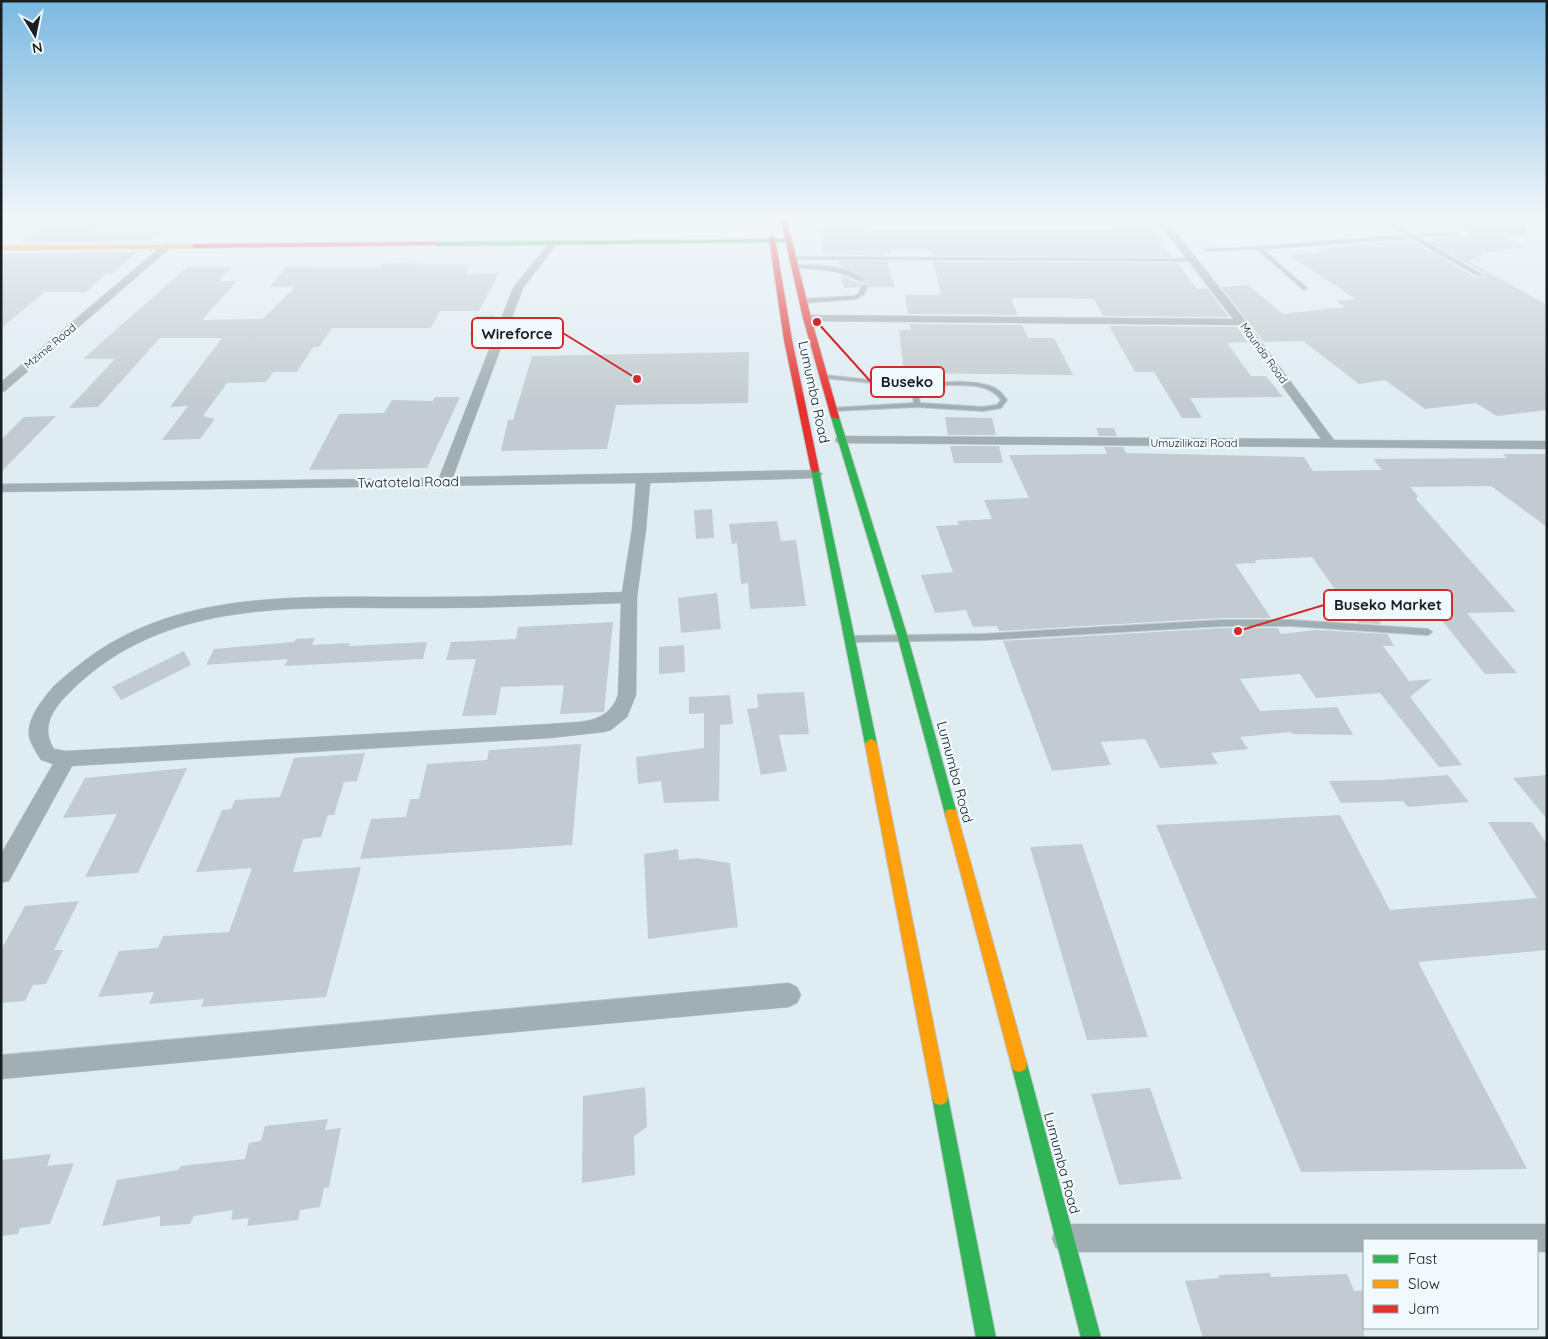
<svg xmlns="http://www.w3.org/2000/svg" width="1548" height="1339" font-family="Quicksand,sans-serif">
	<rect width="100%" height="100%" fill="#dfecf1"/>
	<path fill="#c2ccd0" d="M56,217H111L91,233L161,232L151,241L20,242Z
		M1453,217H1464L1478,223H1525L1526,234L1506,237L1527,247L1480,253L1484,256H1476L1483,260L1468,261L1547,305V410L1497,416L1476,403L1425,409L1385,380L1359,384L1303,341L1264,342L1221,287L1248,285L1283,314L1345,307L1337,301L1356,299L1288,255L1320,252L1316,249L1412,241L1477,278L1483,277L1484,273L1426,240L1472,235L1451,220Z
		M1144,220L1166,243H1161L1172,257L932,256L931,250H889L890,253H884L885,256L823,253L821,226L866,227L867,230H1119L1111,221Z
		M137,252L113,273H107L86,292H45L1,328V255L3,254Z
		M838,261H887L895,287H869L863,283L859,287L844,288L841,275L858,283L866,280L857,273L839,266Z
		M933,262L1177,263L1197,289L1207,288L1229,317L1103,316L1094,299L1068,298H1011L1018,315L908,314L905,295H941Z
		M418,263L417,265H470L465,274L499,273L479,311H440L431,328H332L319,347H313L297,372H273L266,382L227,383L203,416L215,419L200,439L162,440L188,406L170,407L222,338H160L98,407L69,408L115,359H83L187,267H232L218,281H237L202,320L263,319L295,287H270L286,267L373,268L380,267L382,264Z
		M495,315L488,335H469L477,316Z
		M910,324L1022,325L1028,338H1054L1073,375L904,373L899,330H911Z
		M1109,326L1237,327L1248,342L1227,343L1251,376H1266L1283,397L1190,398L1202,418H1182L1154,372H1135Z
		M749,352L748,403L616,405L607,449L501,451L508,420H513L532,356Z
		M435,397H460L427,468L309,470L339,414L384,413L392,400L433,401Z
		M56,416L1,472V440L24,417Z
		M945,417L992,418L996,435H948Z
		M1096,428H1114L1117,436H1099Z
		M950,446H999L1003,463H954Z
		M1104,447H1123L1126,453L1304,457L1313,471L1382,470L1373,459L1507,458L1503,454H1547V527L1491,486L1410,487L1418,496L1416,499L1516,612L1467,613L1517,673L1485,674L1440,618H1378L1381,624L1359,623L1312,557L1255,560L1256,563L1235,564L1271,618H1223L999,631L997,626L973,627L966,610L935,613L921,575L953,572L936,526L959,525L957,521L992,519L984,500L1029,498L1009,455L1107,454Z
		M712,509L714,538L696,539L694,510Z
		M777,521L781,541L796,540L806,606L750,609L748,583L741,584L737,543L732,544L729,524Z
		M717,593L721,629L681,633L678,598Z
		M613,622L604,712L560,714L564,685L501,687L496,715L462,716L476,659L446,660L451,642L516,639L518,627Z
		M1223,628H1278L1281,634L1316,630L1387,634L1394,646H1383L1409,681L1432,679L1410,697L1462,765L1439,767L1380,693L1316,698L1300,674L1240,679L1260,711L1337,707L1353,735L1293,734L1291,732L1240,737L1248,749L1211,753L1218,764L1160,768L1145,739L1101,742L1111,765L1052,771L1003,641Z
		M315,638L312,645L350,643L349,646L427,642L423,659L284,666L288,659L206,665L214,649L294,642L296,639Z
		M684,645L685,672L659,674V647Z
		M184,651L191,665L121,700L112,687Z
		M804,692L809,734L779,735L787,771L761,775L747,709L758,708L757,694Z
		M730,695L733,724L720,725L719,801L664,803L661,781L638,784L636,757L704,748V713L689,714V697Z
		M581,744L572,845L360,859L371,819L406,817L410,799H419L427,764L487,760L489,750Z
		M365,753L357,781L344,782L334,815H328L321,837L303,839L293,872L361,867L326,997L201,1007L204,999L149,1004L154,992L98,997L119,951L158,948L163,936L229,932L252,868L196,872L222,810L231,809L235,800L280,797L294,758Z
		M187,768L138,873L85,877L117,814L63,818L85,778Z
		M1448,775L1469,802L1408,807L1403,801L1341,803L1329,781L1382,780Z
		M1547,775V819L1513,778Z
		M1340,815L1390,910L1537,898L1488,822H1532L1547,844V950L1418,962L1527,1169L1301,1172L1156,825Z
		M1082,844L1148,1037L1087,1040L1030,847Z
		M678,849L679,860L697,858L730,863L738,927L648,939L644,854Z
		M79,901L54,950H63L46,984L33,985L25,1001L1,1003V950L25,906Z
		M645,1087L647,1127L634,1136L635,1175L582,1183L583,1096Z
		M1150,1088L1182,1179L1119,1185L1091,1094Z
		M328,1119L325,1130L341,1128L329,1187L324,1188L320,1207L300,1210L298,1220L247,1226L249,1218L231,1220L233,1210L194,1216L190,1224L160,1226V1216L102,1226L117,1180L178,1170L181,1166L245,1159L249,1143L261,1141L265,1126Z
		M51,1154L47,1166L74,1163L50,1224L20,1228L18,1234L1,1236V1160Z
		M1270,1273L1271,1277L1347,1274L1354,1291L1364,1290V1338H1203L1185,1281L1219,1278L1218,1275Z"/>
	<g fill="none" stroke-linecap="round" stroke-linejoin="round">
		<g stroke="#bdc6ca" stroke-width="2">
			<path id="lane" d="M1376,217H1381L1413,235L1460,232V233L1458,234L1417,237L1483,275L1478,276L1411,238L1262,249L1306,287L1307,288L1304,290L1257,249L1206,251L1204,250L1206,249L1258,247L1407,235Z
				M790,257L1194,259L1196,260L1194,261L792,259L790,258Z
				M794,265C817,265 845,264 864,280L859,281C838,268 816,270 792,267V266Z
				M864,285L867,287L864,294L856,299L803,303L800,301L803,299L855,296L860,292L861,287Z
				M825,375C854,378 884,382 913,383C939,384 965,378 990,386C998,388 1002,393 1007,400L1001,408L983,411L917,407L833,411L831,410V408L914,403L911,387L823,378V376ZM950,385C968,385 990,384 1001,400L997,405L983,407L920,403L917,387Z
				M1223,620H1291L1428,629L1432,632L1428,635L1291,626H1223L983,640L851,642L847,639L851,636L983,634Z"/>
		</g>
		<g stroke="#bdc6ca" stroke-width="1">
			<path id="street" d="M1154,217H1164L1245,320L1334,440L1547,441V449L837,443L835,440L837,437L842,436L1321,439L1238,325L807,321L802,318L807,315L1233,319Z
				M553,240L558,243L523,288L453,477L816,470L823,474L816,478L650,483L646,529L637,597L636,695L627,717L611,730L604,732L550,738L72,766L9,881L1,883V854L53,764L41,760C37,754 33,747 30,740C24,722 42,700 53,687C61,679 70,672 79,665C178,585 313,598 432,597C495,597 559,594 622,592L632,529L636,483L1,492V484L439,478L513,288L550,241ZM621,603L618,695C607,726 578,721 550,724L66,751L54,749C40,727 53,709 69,693C166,594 306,609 431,608C494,608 558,605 621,603Z
				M167,243L172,246L170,248L5,391L1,392V382L164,244Z
				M789,983L797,987L801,995L797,1003L789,1007L1,1079V1055Z
				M1066,1224H1547V1252H1537V1240H1364V1252H1066L1056,1248L1052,1238L1056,1228Z"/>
		</g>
		<g stroke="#bdc6ca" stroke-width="2">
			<path id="fast" d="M788,239L790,240V242L437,246L434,244L437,242Z
				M832,415L839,417L908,638L957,814L956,818L951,819L946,818L945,814L898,638L831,417Z
				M815,467L819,470L877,744L875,747H867L865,744L811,470Z
				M1019,1056L1025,1058L1027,1064L1101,1338H1081L1011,1064L1013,1058Z
				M940,1089L946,1091L948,1097L996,1338H976L932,1097L934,1091Z"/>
		</g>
		<g stroke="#bdc6ca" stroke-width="2">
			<path id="slow" d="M196,245V247L194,248L1,250V246Z
				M871,739L875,741L877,744L948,1097L946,1103L940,1105L934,1103L932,1097L865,744L867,741Z
				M951,809L956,810L957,814L1027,1064L1025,1070L1019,1072L1013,1070L1011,1064L945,814L946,810Z"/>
		</g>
		<g stroke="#bdc6ca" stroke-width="2">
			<path id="jam" d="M780,217H786L811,318L839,417L838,419L831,417L803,318Z
				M772,236L775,238L792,340L819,470L815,473L811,470L784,340L769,238Z
				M437,242L440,244L439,245L194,248L191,246L194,244Z"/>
		</g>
		<use href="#lane" fill="#a1aeb2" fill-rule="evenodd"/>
		<use href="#street" fill="#a1aeb2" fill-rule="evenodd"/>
		<use href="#fast" fill="#30b455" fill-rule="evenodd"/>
		<use href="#slow" fill="#ff9f0a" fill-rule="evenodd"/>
		<use href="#jam" fill="#e5322d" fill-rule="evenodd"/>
	</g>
	<linearGradient id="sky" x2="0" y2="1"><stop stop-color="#7bb9e1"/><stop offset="0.54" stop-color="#f1f6f9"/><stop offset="1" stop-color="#f1f6f9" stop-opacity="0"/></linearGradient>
	<rect width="1548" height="404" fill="url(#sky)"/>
	<g text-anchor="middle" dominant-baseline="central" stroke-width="4.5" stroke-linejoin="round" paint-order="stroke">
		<g font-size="11" fill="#171f22" stroke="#f1fafe">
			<text transform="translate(50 346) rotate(-40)">Mzime Road</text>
			<text transform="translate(1264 353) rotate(54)">Maunda Road</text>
			<text x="1194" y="443">Umuzilikazi Road</text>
		</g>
		<g font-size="14" fill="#171f22" stroke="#f1fafe">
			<text transform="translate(814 392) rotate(78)">Lumumba Road</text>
			<text transform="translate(408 482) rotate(-1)">Twatotela Road</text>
			<text transform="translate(955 772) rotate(75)">Lumumba Road</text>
			<text transform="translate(1062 1163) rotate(75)">Lumumba Road</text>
		</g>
	</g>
	<path fill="none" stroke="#d62828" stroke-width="2" d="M637 379L563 333M817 322L871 382M1238 631L1324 605"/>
	<g fill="#d62828" stroke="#f1fafe" stroke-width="2">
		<circle cx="637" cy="379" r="5"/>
		<circle cx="817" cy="322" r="5"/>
		<circle cx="1238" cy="631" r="5"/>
	</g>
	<g fill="#f1fafe" stroke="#d62828" stroke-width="2">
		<rect x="472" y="318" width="91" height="30" rx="5"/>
		<rect x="871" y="367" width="73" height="30" rx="5"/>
		<rect x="1324" y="590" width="128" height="30" rx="5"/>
	</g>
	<g font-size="15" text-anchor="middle" font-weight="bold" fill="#171f22">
		<text x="517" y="339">Wireforce</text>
		<text x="907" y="387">Buseko</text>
		<text x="1388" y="610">Buseko Market</text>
	</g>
	<rect width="1548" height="1339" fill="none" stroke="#171f22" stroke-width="5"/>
	<rect x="1363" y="1239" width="175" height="90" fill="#f1fafe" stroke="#9aa2a6"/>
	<rect x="1373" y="1255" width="25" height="8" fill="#30b455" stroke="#9aa2a6"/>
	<text x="1408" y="1264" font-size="15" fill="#171f22">Fast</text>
	<rect x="1373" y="1280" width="25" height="8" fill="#ff9f0a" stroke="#9aa2a6"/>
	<text x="1408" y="1289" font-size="15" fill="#171f22">Slow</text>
	<rect x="1373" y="1305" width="25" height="8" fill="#e5322d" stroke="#9aa2a6"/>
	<text x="1408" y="1314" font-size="15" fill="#171f22">Jam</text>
	<g transform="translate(35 35) rotate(170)" stroke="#f1fafe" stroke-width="4" paint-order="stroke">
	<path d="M0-4L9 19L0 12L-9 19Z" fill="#171f22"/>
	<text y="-8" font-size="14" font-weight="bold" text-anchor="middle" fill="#171f22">N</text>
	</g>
</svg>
